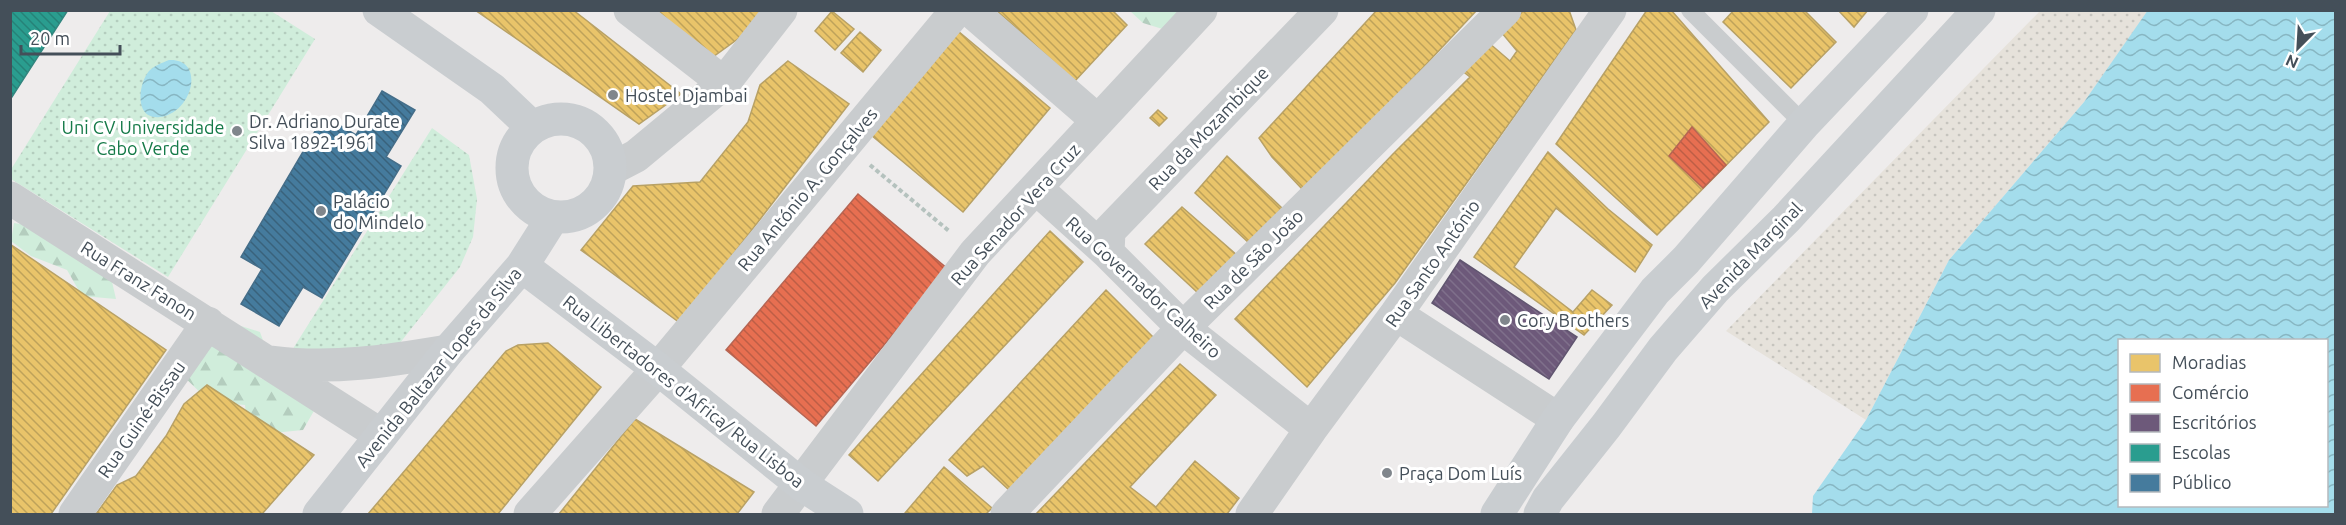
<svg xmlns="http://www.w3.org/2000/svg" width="2346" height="525" font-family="Ubuntu,sans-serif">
	<defs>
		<pattern id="grass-dots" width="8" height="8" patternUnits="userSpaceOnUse" patternTransform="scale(1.5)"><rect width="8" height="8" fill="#d0eddb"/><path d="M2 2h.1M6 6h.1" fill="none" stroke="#b4cdbe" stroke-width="1.8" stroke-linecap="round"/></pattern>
		<pattern id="forest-firs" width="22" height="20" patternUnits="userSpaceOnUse" patternTransform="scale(1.5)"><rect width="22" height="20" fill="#d0eddb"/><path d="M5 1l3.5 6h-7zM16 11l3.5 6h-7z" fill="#b4cdbe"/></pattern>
		<pattern id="sand-dots" width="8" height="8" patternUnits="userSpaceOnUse" patternTransform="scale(1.5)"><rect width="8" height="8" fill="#e6e2db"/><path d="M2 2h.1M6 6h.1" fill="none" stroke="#c6c4be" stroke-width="1.8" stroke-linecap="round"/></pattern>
		<pattern id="water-waves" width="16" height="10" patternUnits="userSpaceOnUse" patternTransform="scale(1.5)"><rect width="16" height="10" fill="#a4ddec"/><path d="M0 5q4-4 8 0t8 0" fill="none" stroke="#87b6c2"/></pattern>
		<pattern id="homes-back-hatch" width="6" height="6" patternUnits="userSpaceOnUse" patternTransform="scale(1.5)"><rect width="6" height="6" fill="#e9c46a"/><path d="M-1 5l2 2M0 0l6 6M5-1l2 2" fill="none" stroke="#bea25a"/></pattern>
		<pattern id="shops-back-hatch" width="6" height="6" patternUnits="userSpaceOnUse" patternTransform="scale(1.5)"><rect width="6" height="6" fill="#e76f51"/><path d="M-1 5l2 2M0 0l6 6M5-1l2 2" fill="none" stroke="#bd5e46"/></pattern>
		<pattern id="offices-back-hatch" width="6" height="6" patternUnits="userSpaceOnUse" patternTransform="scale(1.5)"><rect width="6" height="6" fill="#6d597a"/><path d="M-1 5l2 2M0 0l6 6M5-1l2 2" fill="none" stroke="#7f708b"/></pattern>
		<pattern id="schools-back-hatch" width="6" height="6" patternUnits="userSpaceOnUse" patternTransform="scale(1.5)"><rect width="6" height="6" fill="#2a9d8f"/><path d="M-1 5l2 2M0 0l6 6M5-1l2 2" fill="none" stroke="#268278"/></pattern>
		<pattern id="public-back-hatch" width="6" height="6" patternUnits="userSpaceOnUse" patternTransform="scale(1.5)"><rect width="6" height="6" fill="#457b9d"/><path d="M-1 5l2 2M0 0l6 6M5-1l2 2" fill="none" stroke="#39627c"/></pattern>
	</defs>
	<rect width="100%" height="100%" fill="#eeecec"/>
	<path fill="url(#grass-dots)" d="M110,11H271L315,39L168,277L11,179L10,171Z
		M432,128L469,155L477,199L473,237L460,267L396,348L289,355Z"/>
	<path fill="url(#forest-firs)" d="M1130,11H1189L1169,31L1143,23Z
		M14,223L64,231L107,260L116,299L82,296L67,270L31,256L11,241Z
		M222,320L260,332L269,357L260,378L291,390L315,409L303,430L263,434L247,426L245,405L210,402L178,371Z"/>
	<path fill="url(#sand-dots)" d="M2040,11H2148L2084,102L1949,260L1866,420L1726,331Z"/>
	<path fill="url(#water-waves)" fill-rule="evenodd" d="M2148,10L2335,11V514H1812L1813,496L1866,420L1949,260L2084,102ZM2120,340H2326V506H2120Z
		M169,60C206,58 193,113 160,117C134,120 138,84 149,71C155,65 162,63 169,60Z"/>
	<path fill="url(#homes-back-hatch)" stroke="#b8a165" stroke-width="1.5" d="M475,10H573L681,94L639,124Z
		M648,10H764L742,36L710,59Z
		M996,10H1112L1127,25L1075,81Z
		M1377,10H1477L1374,120L1302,189L1272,157L1259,138Z
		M1524,10H1569L1576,30L1395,283L1307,387L1235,319L1393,154L1470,77L1461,70L1489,43L1510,61L1517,51L1502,33Z
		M1647,10H1671L1769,122L1657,235L1556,144Z
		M1734,10H1804L1836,42L1791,88L1723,22Z
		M1838,10H1868L1854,27Z
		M832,11L854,29L835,50L815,31Z
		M958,31L1050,108L963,212L871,135Z
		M860,32L881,50L863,72L841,53Z
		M788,61L849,104L680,323L581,250L633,186L700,182L748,122L760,85Z
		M1158,110L1167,118L1159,126L1150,118Z
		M1548,152L1608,209L1652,245L1635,272L1556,208L1514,267L1573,312L1592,290L1612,305L1584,335L1474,257Z
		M1227,156L1282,208L1250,244L1195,193Z
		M1182,207L1238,256L1198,293L1145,244Z
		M1050,231L1083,262L878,481L849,455Z
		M10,244L166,350L51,514H10Z
		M1106,290L1159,343L1009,490L983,466L967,476L949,460Z
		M548,343L601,387L498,514H368L506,351L518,345Z
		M1180,364L1216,395L1130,487L1156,507L1195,461L1239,498L1227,514H1036Z
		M207,385L314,455L262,514H96L117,485L136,476L166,436L184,404Z
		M635,419L754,492L737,514H559Z
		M944,467L992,508L986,514L905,513Z"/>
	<path fill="url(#shops-back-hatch)" stroke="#b66553" stroke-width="1.5" d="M1692,127L1726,165L1703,188L1669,156Z
		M858,194L948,269L816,426L726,350Z"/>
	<path fill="url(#offices-back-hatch)" stroke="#615670" stroke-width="1.5" d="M1460,260L1577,337L1549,379L1432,303Z"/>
	<path fill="url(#schools-back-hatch)" stroke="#32867f" stroke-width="1.5" d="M10,10H68L10,100Z"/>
	<path fill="url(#public-back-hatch)" stroke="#456e89" stroke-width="1.5" d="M382,91L415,110L386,157L401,166L322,298L303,287L279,326L241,304L262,269L241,257L324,116L356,135Z"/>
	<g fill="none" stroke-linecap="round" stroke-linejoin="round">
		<path stroke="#b5c2be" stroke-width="4" stroke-dasharray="4.5 3" stroke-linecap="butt" d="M870,165L949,231"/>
		<path stroke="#c9ccce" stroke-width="18" d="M1690,10L1804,124"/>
		<path stroke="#c9ccce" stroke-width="33" d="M630,10L724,83
			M970,10L1098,121
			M611,169L636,156L724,83L781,10
			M1036,188L1108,253L1183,328L1311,429
			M10,198L381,435
			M1108,253L1109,231L1322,10
			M1396,314L1558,419
			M271,362C332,370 388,361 448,351
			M75,514L208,323
			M530,514L658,369L957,10
			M778,514L975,253L1201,10
			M1007,514L1183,328L1505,10
			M1252,514L1311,429L1396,314L1610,10"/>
		<path stroke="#c9cdd0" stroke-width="33" d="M379,10L492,89L532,127
			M512 168a49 49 0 1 1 98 0a49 49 0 1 1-98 0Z
			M522,266L658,369L802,485L847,514
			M319,514L448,351L522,266L553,217
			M1497,514L1558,419L1655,291L1686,260L1804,124L1912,10
			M1540,514L1548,499L1606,426L1663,349L1715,289L1786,219L1979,10"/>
	</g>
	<g fill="#80868c" stroke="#fff" stroke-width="2">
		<circle cx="613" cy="95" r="6"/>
		<circle cx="237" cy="131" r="6"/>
		<circle cx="321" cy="211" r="6"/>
		<circle cx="1505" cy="320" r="6"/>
		<circle cx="1387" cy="473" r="6"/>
	</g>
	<g text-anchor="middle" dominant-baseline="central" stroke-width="6" stroke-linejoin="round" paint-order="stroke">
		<g font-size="18" fill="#444f59" stroke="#fff" text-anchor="start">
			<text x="625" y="95">Hostel Djambai</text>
			<text x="249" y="121">Dr. Adriano Durate<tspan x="249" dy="21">Silva 1892-1961</tspan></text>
			<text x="333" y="201">Palácio<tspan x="333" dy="21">do Mindelo</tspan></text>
			<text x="1517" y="320">Cory Brothers</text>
			<text x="1399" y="473">Praça Dom Luís</text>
		</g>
		<g font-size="18" fill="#157a48" stroke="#fff">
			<text x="143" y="127">Uni CV Universidade<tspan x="143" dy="21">Cabo Verde</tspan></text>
		</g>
		<g font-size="18" fill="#444f59" stroke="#fff">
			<text transform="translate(1208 128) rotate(-46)">Rua da Mozambique</text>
			<text transform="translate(807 189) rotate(-50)">Rua António A. Gonçalves</text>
			<text transform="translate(1015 214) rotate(-48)">Rua Senador Vera Cruz</text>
			<text transform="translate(1750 255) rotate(-46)">Avenida Marginal</text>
			<text transform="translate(1253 259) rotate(-45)">Rua de São João</text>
			<text transform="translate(1432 263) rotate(-55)">Rua Santo António</text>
			<text transform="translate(139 280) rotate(32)">Rua Franz Fanon</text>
			<text transform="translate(1144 287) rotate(42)">Rua Governador Calheiro</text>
			<text transform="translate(438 367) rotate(-51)">Avenida Baltazar Lopes da Silva</text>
			<text transform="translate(684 391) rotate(38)">Rua Libertadores d'Africa/ Rua Lisboa</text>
			<text transform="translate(141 419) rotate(-55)">Rua Guiné-Bissau</text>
		</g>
	</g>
	<rect width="2346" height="525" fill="none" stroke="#444f59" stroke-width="24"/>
	<rect x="2118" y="339" width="210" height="168" fill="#ffffff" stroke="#b4b9bd" stroke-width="1.5"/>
	<rect x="2130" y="354" width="30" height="18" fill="#e9c46a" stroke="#b4b9bd" stroke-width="1.5"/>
	<text x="2172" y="369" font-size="18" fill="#444f59">Moradias</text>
	<rect x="2130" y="384" width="30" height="18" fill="#e76f51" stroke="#b4b9bd" stroke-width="1.5"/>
	<text x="2172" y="399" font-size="18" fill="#444f59">Comércio</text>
	<rect x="2130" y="414" width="30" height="18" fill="#6d597a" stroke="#b4b9bd" stroke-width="1.5"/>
	<text x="2172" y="429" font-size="18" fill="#444f59">Escritórios</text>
	<rect x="2130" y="444" width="30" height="18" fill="#2a9d8f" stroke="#b4b9bd" stroke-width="1.5"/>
	<text x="2172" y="459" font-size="18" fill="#444f59">Escolas</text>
	<rect x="2130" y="474" width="30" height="18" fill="#457b9d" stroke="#b4b9bd" stroke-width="1.5"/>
	<text x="2172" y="489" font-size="18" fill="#444f59">Público</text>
	<g transform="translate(2298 48) rotate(204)" stroke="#ffffff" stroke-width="4.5" paint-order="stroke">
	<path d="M0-4.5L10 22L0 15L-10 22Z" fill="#444f59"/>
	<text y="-9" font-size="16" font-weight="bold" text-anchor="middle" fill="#444f59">N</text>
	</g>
	<path d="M21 45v9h99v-9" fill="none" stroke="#444f59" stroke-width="3"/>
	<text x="30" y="45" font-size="18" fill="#444f59" stroke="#ffffff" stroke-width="4.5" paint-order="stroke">20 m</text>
</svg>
